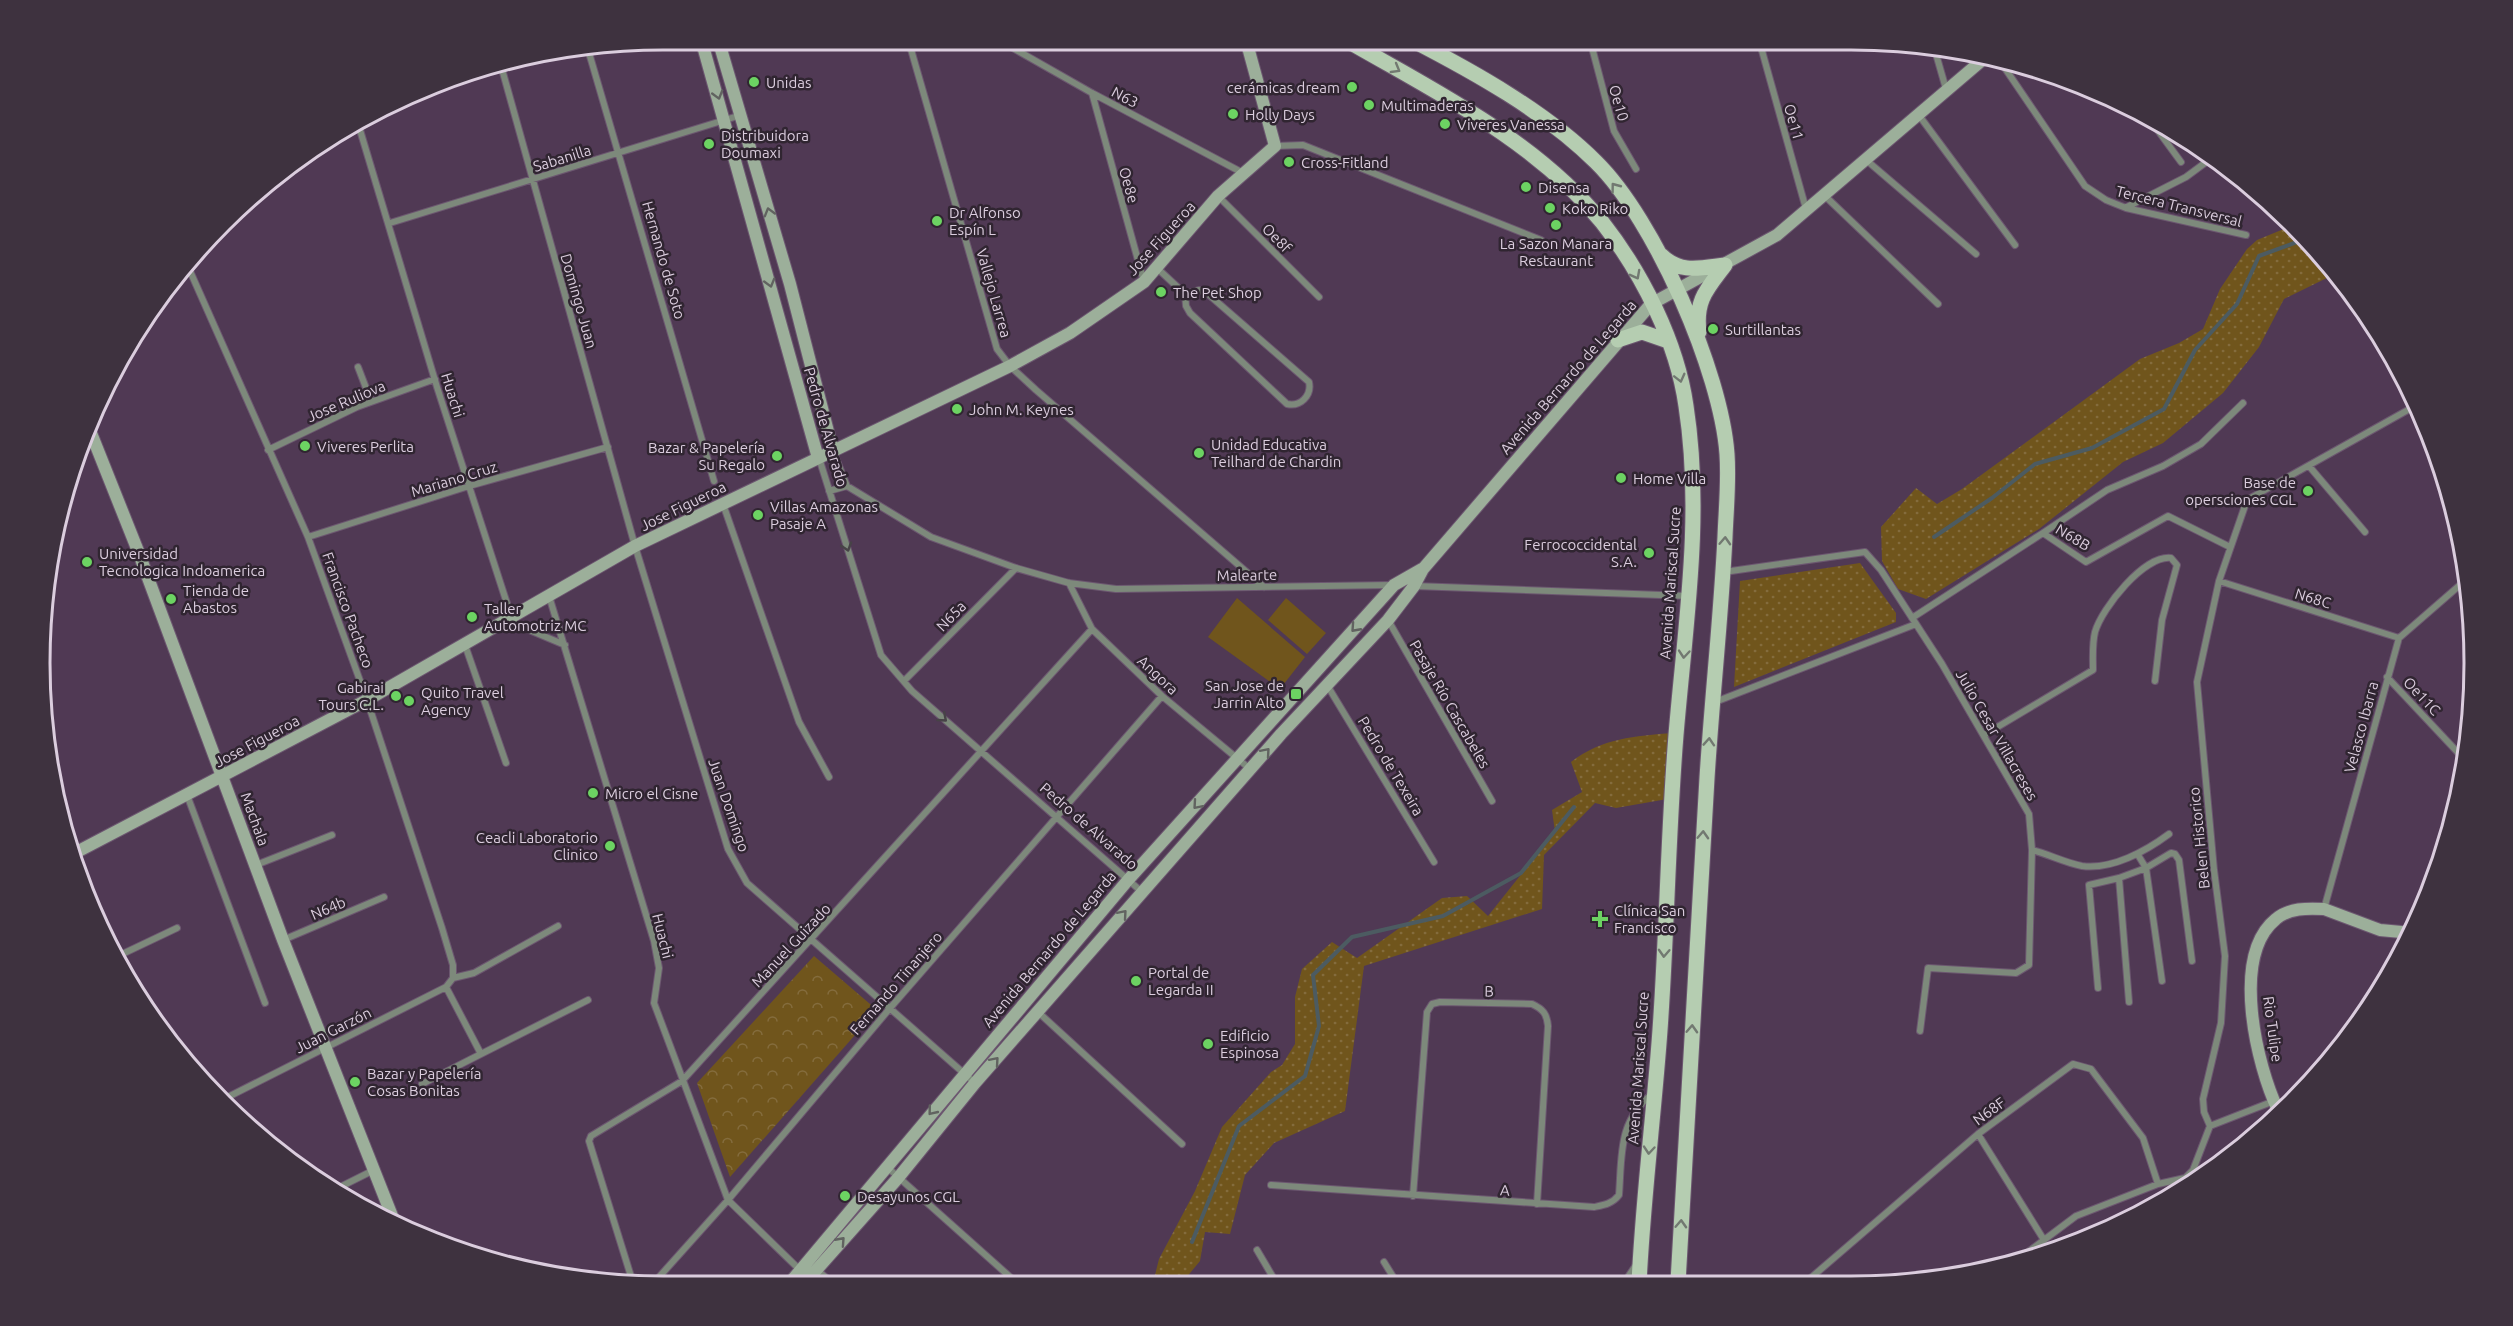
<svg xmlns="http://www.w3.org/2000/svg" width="2513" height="1326" font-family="Ubuntu,sans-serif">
	<defs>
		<pattern id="grass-dots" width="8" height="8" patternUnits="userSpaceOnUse" patternTransform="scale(1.5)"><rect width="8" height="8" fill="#70551c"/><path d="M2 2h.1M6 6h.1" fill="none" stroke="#846c3d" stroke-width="1.8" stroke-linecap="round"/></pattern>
		<pattern id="park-crowns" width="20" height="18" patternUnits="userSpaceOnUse" patternTransform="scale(1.5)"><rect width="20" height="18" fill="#70551c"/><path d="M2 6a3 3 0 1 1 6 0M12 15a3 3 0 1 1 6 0" fill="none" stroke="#846c3d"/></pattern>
	</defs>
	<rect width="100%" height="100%" fill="#503954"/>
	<path fill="url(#grass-dots)" d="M2291,226L2319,252L2335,274L2284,299L2259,347L2223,393L2163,443L2123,462L2039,529L1926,599L1898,589L1882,561L1881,527L1916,488L1937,504L1962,489L2140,359L2179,343L2203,329L2220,289L2247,249L2257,240Z
		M1860,563L1896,613V622L1734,687L1740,581Z
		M1673,733V798L1616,808L1595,803L1544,855L1542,909L1364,966L1345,1111L1274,1143L1245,1175L1230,1234L1205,1232L1200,1261L1181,1284H1150L1154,1279L1159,1259L1195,1191L1222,1127L1271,1072L1282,1065L1295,1044V997L1302,969L1332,942L1357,958L1442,898L1467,896L1488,916L1555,832L1552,810L1582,792L1571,762C1602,738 1635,736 1673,733Z"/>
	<path fill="url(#park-crowns)" d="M814,956L877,1010L730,1177L697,1083Z"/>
	<path fill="#70551c" d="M1237,598L1305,657L1280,689L1208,637Z
		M1286,598L1326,633L1307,654L1268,620Z"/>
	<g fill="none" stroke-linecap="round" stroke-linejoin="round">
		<path stroke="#4c5b61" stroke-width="4" d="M1934,537L1992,498L2035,464L2092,448L2164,409L2195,350L2237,304L2259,256L2305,239
			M1192,1242L1239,1126L1305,1076L1319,1026L1313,975L1352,937L1443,916L1521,873L1574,807"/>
		<g stroke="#6c5770" stroke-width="8">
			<path id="street" d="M908,39L997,349L1010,366L1036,390L1264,587
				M997,39L1092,93L1243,173
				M1590,40L1614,131L1636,169
				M1759,40L1806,209
				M587,46L714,481
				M1934,47L1946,89
				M1998,58L2085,186L2106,200L2126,208L2246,235
				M500,62L635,546L728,849L747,883L975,1083
				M1092,93L1144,282
				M1918,114L2015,245
				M2148,117L2181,162
				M357,120L437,387L512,619L515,624L565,645
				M1275,146L1303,145L1541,240
				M1865,159L1976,254
				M1824,195L1938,304
				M1218,196L1319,297
				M2127,207L2186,177L2213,157
				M390,223L741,115
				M186,262L308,537L367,700L442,928L453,965V978
				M1157,268L1185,294L1186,306L1190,313L1287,404C1300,407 1312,396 1309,382L1208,294L1199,290L1185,294
				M358,367L371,401
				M268,450L357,407L435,379
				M833,451L847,486
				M819,458L881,655L912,691L1142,892
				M2309,466L2365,532
				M829,491L847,486L931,537L1016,568L1069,583L1116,589L1392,585
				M723,504L799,722L829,777
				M2043,533L2107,490L2163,466L2201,444L2243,403
				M308,537L469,486L608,447
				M1724,572L1865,552L1881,570L1942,664L2029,814L2032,850L2029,965L2016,973L1928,968L1920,1031
				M2219,581L2399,638
				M1069,583L1092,629L1162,696L1250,769
				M1414,586L1689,596
				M549,596L654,941L659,968L654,1003L728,1200L800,1270
				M1912,618L2043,533L2086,562L2168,516L2230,547
				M1388,620L1492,801
				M465,645L506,763
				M2387,677L2464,759
				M904,681L1016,568
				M1327,685L1434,862
				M1715,702L1916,624
				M1984,735L2093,670C2093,658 2092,644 2095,632C2102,608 2144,555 2171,558L2177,565L2162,620L2155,681
				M187,795L265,1003
				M2032,850C2048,854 2066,863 2082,866C2112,870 2146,851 2169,834
				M2138,855L2146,868L2162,981
				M256,865L332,835
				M2119,878L2129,1002
				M2324,909L2399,638L2468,578
				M283,940L384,897
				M116,957L177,928
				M453,978L474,973L558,926
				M446,987L481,1054L588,1000
				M2098,988L2089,885L2119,878L2146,868L2171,853L2175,854L2179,860L2192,961
				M1038,1012L1182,1144
				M2310,1082L2320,1074
				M422,1084L481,1054
				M222,1100L446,987L453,978
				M2210,1126L2274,1101
				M1978,1134L2044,1240
				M887,1167L1018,1284
				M1271,1185L1594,1207C1604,1205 1612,1204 1619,1195C1622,1155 1618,1121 1652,1094
				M334,1190L374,1170
				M1413,1196L1427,1012L1432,1004L1440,1002L1532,1004C1543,1009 1547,1014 1548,1026L1537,1204
				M1257,1250L1277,1284
				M2020,1258L2076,1216L2158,1184L2185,1178L2193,1170L2210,1126L2204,1112L2203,1099L2221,1023L2225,956L2214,870L2197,682L2219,581L2247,500L2415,406
				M1384,1262L1397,1283
				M817,1270L835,1285
				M1806,1282L1978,1134L2073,1064L2091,1069L2143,1138L2158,1184
				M1624,1283L1636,1265
				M634,1286L589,1141L591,1136L682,1081L1092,629
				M651,1286L728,1200L891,1007L1162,696"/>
		</g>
		<g stroke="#6c5770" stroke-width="14">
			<path id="secondary" d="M701,39L818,458
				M718,39L790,284L833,451
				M87,423L138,551L283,940L396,1226
				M71,855L367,700L635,546L1010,366L1070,333L1144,282L1218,196L1275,146L1246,40
				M2278,1110C2257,1066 2230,956 2276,919C2289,908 2307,908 2324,909L2380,930L2412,933
				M788,1285L1128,880L1394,585L1422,569
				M803,1285L898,1178L975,1083L1281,734L1388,620L1414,586L1423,569L1651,304L1777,235L1987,56"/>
		</g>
		<g stroke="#6c5770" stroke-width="17">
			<path id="primary" d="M1346,40C1436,92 1535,140 1602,222C1642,273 1677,342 1686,406C1703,516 1685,626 1676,735C1668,833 1667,932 1660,1030C1654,1114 1643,1198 1639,1283
				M1412,40C1474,72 1546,112 1596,162C1655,220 1721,372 1727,454C1729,482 1726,510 1725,537C1721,618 1712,698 1707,778C1696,946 1687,1114 1678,1282
				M1661,255C1680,274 1700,268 1725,265
				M1699,332C1695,300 1707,289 1725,265
				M1618,340L1642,332L1668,341"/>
		</g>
		<use href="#street" stroke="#7d897b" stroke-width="6"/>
		<use href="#secondary" stroke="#9caf9a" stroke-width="12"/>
		<use href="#primary" stroke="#b5cdb1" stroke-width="15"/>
	</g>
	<defs><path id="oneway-chevron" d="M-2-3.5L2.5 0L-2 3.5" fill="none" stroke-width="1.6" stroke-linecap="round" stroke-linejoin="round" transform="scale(1.5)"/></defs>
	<g stroke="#727971">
		<use href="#oneway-chevron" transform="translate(1396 69) rotate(30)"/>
		<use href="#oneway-chevron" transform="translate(1615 187) rotate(-127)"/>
		<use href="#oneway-chevron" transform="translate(1636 275) rotate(62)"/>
		<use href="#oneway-chevron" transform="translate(1680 378) rotate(76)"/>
		<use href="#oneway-chevron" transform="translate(1725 541) rotate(-87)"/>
		<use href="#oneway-chevron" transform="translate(1684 654) rotate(95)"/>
		<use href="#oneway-chevron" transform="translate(1709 742) rotate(-86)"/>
		<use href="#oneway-chevron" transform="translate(1703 835) rotate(-87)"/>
		<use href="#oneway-chevron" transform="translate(1664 953) rotate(93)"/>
		<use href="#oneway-chevron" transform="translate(1692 1029) rotate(-87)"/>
		<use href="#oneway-chevron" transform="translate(1649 1150) rotate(95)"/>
		<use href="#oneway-chevron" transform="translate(1681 1224) rotate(-87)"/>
	</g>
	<g stroke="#616360">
		<use href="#oneway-chevron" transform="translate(718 95) rotate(74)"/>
		<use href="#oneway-chevron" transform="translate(769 212) rotate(-106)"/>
		<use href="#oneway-chevron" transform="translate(770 283) rotate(74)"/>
		<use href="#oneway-chevron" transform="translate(1355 628) rotate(132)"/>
		<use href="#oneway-chevron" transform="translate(1266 752) rotate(-49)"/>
		<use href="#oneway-chevron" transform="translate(1197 805) rotate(131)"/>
		<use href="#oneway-chevron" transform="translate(1123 914) rotate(-49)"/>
		<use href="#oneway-chevron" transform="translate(995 1061) rotate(-49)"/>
		<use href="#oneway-chevron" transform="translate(932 1111) rotate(129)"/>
		<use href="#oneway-chevron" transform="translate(841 1241) rotate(-48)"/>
	</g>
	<g stroke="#474347">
		<use href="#oneway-chevron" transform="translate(847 547) rotate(72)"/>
		<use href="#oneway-chevron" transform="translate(943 718) rotate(41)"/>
	</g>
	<g fill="#6cd362" stroke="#302531" stroke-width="2">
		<circle cx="754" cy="82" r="6"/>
		<circle cx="1352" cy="87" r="6"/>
		<circle cx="1369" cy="105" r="6"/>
		<circle cx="1233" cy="114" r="6"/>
		<circle cx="1445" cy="124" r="6"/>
		<circle cx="709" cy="144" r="6"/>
		<circle cx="1289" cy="162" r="6"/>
		<circle cx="1526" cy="187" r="6"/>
		<circle cx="1550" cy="208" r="6"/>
		<circle cx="937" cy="221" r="6"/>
		<circle cx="1556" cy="225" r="6"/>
		<circle cx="1161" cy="292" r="6"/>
		<circle cx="1713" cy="329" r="6"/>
		<circle cx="957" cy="409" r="6"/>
		<circle cx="305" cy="446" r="6"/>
		<circle cx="1199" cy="453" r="6"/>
		<circle cx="777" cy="456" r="6"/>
		<circle cx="1621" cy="478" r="6"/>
		<circle cx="2308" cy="491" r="6"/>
		<circle cx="758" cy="515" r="6"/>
		<circle cx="1649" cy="553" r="6"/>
		<circle cx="87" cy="562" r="6"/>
		<circle cx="171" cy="599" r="6"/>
		<circle cx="472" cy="617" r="6"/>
		<rect x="1290" y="688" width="12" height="12" rx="3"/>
		<circle cx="396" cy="696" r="6"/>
		<circle cx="409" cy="701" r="6"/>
		<circle cx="593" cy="793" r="6"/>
		<circle cx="610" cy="846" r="6"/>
		<path d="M1597 910h6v6h6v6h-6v6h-6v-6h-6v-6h6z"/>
		<circle cx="1136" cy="981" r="6"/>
		<circle cx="1208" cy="1044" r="6"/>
		<circle cx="355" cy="1082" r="6"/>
		<circle cx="845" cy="1196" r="6"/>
	</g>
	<g text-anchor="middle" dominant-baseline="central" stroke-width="5" stroke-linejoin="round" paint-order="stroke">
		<g font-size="15" fill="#dbcdde" stroke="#302531" text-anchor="start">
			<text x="766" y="82">Unidas</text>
			<text x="1340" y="87" text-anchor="end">cerámicas dream</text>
			<text x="1381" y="105">Multimaderas</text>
			<text x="1245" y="114">Holly Days</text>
			<text x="1457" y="124">Viveres Vanessa</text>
			<text x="721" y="135">Distribuidora<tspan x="721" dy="17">Doumaxi</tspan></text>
			<text x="1301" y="162">Cross-Fitland</text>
			<text x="1538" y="187">Disensa</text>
			<text x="1562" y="208">Koko Riko</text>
			<text x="949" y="212">Dr Alfonso<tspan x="949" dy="17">Espín L</tspan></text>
			<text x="1556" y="243" text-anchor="middle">La Sazon Manara<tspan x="1556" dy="17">Restaurant</tspan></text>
			<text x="1173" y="292">The Pet Shop</text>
			<text x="1725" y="329">Surtillantas</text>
			<text x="969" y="409">John M. Keynes</text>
			<text x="1211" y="444">Unidad Educativa<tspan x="1211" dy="17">Teilhard de Chardin</tspan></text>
			<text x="317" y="446">Viveres Perlita</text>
			<text x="765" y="447" text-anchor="end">Bazar &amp; Papelería<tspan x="765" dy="17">Su Regalo</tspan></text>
			<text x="1633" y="478">Home Villa</text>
			<text x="2296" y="482" text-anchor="end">Base de<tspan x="2296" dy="17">opersciones CGL</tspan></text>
			<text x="770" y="506">Villas Amazonas<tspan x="770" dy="17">Pasaje A</tspan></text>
			<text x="1637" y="544" text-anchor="end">Ferrococcidental<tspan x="1637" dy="17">S.A.</tspan></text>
			<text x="99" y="553">Universidad<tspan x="99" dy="17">Tecnologica Indoamerica</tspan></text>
			<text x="183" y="590">Tienda de<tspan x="183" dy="17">Abastos</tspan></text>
			<text x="484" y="608">Taller<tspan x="484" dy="17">Automotriz MC</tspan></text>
			<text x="1284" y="685" text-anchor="end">San Jose de<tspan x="1284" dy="17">Jarrin Alto</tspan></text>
			<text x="384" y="687" text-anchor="end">Gabirai<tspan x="384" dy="17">Tours C.L.</tspan></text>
			<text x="421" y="692">Quito Travel<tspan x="421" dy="17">Agency</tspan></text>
			<text x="605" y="793">Micro el Cisne</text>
			<text x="598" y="837" text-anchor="end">Ceacli Laboratorio<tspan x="598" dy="17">Clinico</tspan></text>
			<text x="1614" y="910">Clínica San<tspan x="1614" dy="17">Francisco</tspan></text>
			<text x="1148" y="972">Portal de<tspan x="1148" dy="17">Legarda II</tspan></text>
			<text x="1220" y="1035">Edificio<tspan x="1220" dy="17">Espinosa</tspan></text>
			<text x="367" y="1073">Bazar y Papelería<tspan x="367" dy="17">Cosas Bonitas</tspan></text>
			<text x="857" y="1196">Desayunos CGL</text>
		</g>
		<g font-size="15" fill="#dbcdde" stroke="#302531">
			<text transform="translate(1125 97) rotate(28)">N63</text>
			<text transform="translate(1619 103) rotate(74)">Oe10</text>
			<text transform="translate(1794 122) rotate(74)">Oe11</text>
			<text transform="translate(562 158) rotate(-17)">Sabanilla</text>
			<text transform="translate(1129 185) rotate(74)">Oe8e</text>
			<text transform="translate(2179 206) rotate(14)">Tercera Transversal</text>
			<text transform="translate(1161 238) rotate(-48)">Jose Figueroa</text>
			<text transform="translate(1277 238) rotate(45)">Oe8f</text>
			<text transform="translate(664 260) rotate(74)">Hernando de Soto</text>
			<text transform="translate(994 293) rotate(74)">Vallejo Larrea</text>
			<text transform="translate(579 301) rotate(74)">Domingo Juan</text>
			<text transform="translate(1568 377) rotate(-49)">Avenida Bernardo de Legarda</text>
			<text transform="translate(453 395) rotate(73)">Huachi</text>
			<text transform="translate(346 401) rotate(-23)">Jose Ruliova</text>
			<text transform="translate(826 427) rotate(74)">Pedro de Alvarado</text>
			<text transform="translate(454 479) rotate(-17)">Mariano Cruz</text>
			<text transform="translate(683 506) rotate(-26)">Jose Figueroa</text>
			<text transform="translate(2073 537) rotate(31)">N68B</text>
			<text transform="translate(1247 575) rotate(-1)">Malearte</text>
			<text transform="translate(1670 583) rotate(-86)">Avenida Mariscal Sucre</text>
			<text transform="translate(2313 598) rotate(17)">N68C</text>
			<text transform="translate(348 610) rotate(70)">Francisco Pacheco</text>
			<text transform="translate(951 616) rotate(-46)">N65a</text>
			<text transform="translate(1158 675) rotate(43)">Angora</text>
			<text transform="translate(2422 696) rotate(47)">Oe11C</text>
			<text transform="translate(1450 704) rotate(60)">Pasaje Río Cascabeles</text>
			<text transform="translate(2361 727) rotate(-75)">Velasco Ibarra</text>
			<text transform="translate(1997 735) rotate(60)">Julio Cesar Villacreses</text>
			<text transform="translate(257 741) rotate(-28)">Jose Figueroa</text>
			<text transform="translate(1391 766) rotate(59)">Pedro de Texeira</text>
			<text transform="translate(729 805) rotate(71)">Juan Domingo</text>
			<text transform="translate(255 819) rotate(70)">Machala</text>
			<text transform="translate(1089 826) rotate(41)">Pedro de Alvarado</text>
			<text transform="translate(2199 838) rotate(-96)">Belen Historico</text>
			<text transform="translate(328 908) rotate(-23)">N64b</text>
			<text transform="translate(663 936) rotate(76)">Huachi</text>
			<text transform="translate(791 945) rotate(-47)">Manuel Guizado</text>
			<text transform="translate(1049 949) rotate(-50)">Avenida Bernardo de Legarda</text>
			<text transform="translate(896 983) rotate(-49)">Fernando Tinanjero</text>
			<text transform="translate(1489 991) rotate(1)">B</text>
			<text transform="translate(2273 1029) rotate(82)">Rio Tulipe</text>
			<text transform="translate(333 1030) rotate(-27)">Juan Garzón</text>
			<text transform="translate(1638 1068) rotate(-86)">Avenida Mariscal Sucre</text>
			<text transform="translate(1989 1111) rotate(-36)">N68F</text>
			<text transform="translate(1505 1190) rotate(3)">A</text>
		</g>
	</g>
	<path d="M0 0H2513V1326H0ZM663 50H1851A613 613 0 0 1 2464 663V663A613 613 0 0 1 1851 1276H663A613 613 0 0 1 50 663V663A613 613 0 0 1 663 50Z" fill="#3e323f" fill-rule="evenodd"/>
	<path fill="none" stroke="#dbcdde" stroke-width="3" d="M663 50H1851A613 613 0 0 1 2464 663V663A613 613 0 0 1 1851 1276H663A613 613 0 0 1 50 663V663A613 613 0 0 1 663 50Z"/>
</svg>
